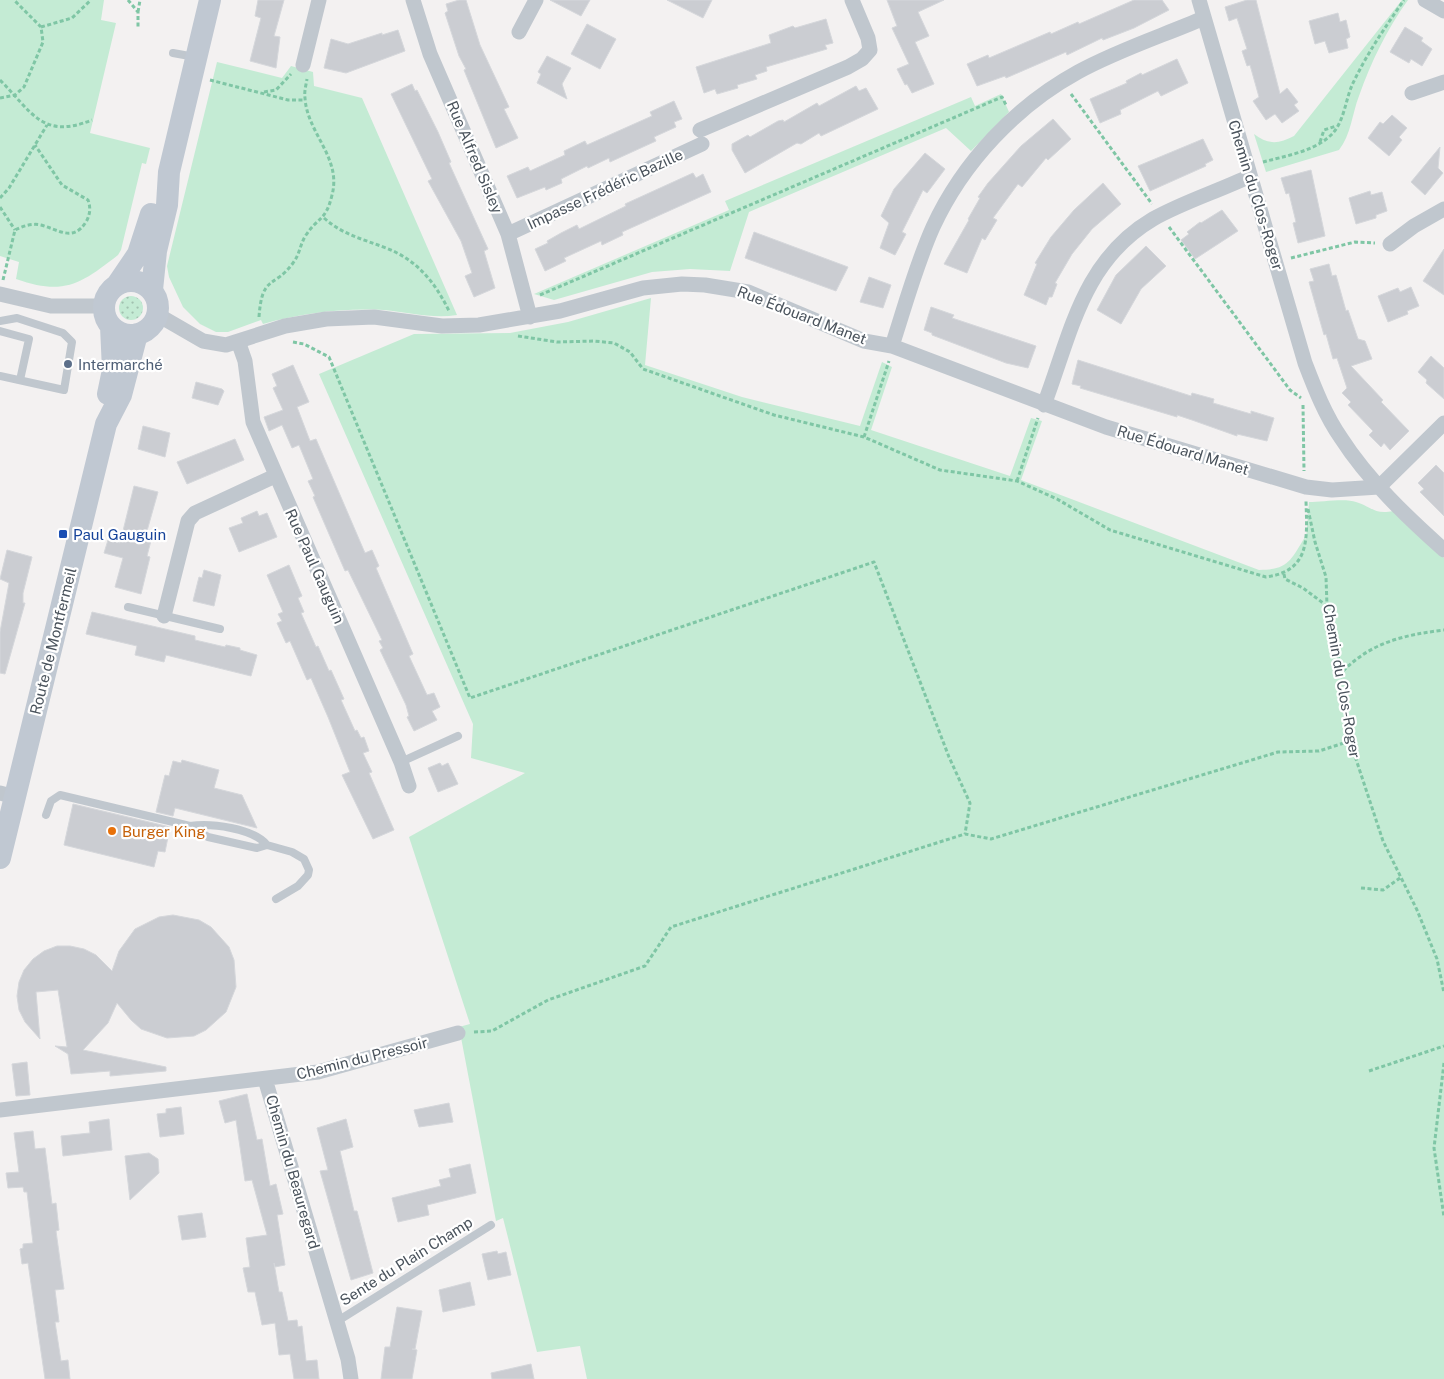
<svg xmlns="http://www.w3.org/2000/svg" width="1444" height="1379" font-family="'Public Sans',sans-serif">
	<defs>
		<pattern id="grass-dots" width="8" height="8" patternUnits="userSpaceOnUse" patternTransform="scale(1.25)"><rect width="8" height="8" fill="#c4ebd4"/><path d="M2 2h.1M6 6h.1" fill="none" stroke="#a1c1af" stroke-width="1.8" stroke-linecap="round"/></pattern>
	</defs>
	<rect width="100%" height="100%" fill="#f3f1f1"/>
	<path fill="url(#grass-dots)" d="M119 308a12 12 0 1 1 24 0a12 12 0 1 1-24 0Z"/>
	<path fill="#c4ebd4" d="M0,0H104L101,20L116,23L90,133L150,148L146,164L142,163L121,250L118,255C81,284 64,296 16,279L19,262L0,256Z
		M1402,0H1408C1387,29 1371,62 1359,96C1352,114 1351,135 1339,150L1266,172L1254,134C1268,145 1279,144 1294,136Z
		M217,62L282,78L291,66L313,72L314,86L362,98L457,315C432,319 408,312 384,310C342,308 303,313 263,324L261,320L228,332H216L200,324L183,307L169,277L167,266Z
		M1001,94L1009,112L971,151L946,128L749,212L730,271L690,269L652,272L554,300L534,294L729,210L725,201L971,97L975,106Z
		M651,298L645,365L742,397L860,426L882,362L892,367L871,430L1010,476L1031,418L1042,421L1021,480L1259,570C1288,570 1291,560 1305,537L1306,540L1309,502C1321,502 1346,498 1356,502C1372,507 1375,515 1393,511L1444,558V1379H587L580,1346L537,1352L503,1218L496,1221L459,1027L470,1024L409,837L525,773L471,758L473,724L319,374L414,334L510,333L568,322Z"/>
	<path fill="#cbcdd2" stroke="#d5d7db" d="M258,0H284L274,36L280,37L276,68L250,61L261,18L255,16Z
		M459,0H466L480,45L509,107L504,109L518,138L496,148L464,70L466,69L459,56L445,13L448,11L446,4Z
		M550,0H590L581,16Z
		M667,0H712L703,18Z
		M887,0H944L918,12L929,36L915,42L934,84L912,93L907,84L905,85L897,69L909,64L892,28L897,26Z
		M1134,0H1162L1169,10L1134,28L1103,40L1102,38L1067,55L1066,52L1006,78L1005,76L977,86L967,64L988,55L989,58L1050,32L1051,34L1078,22L1079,24Z
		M1247,0H1256L1280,94L1287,88L1298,102L1294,105L1299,111L1282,123L1275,114L1266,120L1253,101L1259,97L1250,65L1247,66L1242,51L1247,49L1237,18L1229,21L1225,7Z
		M1338,13L1340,22L1346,20L1350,37L1346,39L1348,48L1329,53L1325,41L1315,44L1309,21Z
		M826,19L833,43L825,45L827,49L766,67L767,71L755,75L757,79L737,85L738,88L717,94L715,89L704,93L696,67L771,43L769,35L793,26L795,28Z
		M587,24L616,39L600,69L571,54Z
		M1405,27L1423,38L1421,41L1432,49L1422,66L1411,59L1409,63L1390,52Z
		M398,30L405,51L346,73L324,68L331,39L348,44L382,33V35Z
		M547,56L571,68L562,84L567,99L537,83L541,74L538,72Z
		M1177,59L1188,83L1161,96L1158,91L1120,110L1121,114L1100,123L1090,99L1127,83L1126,81L1141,73L1142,75Z
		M412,84L415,91L417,90L438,132L451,162L449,163L488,249L484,251L495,288L474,297L465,276L472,273L461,241L428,181L432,179L391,94Z
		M856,86L859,91L866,88L878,109L821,136L819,133L801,144L797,143L745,173L732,150V144L748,135L750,137L778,121L783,120L784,122L817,103L819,106Z
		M674,101L682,119L674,122L676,127L654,137L656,141L610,162L609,158L588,168L587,166L561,179L562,183L546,190L545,187L517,198L507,176L528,167L530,171L565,155L564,151L585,141L587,145L652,116L650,112Z
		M1392,115L1407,128L1399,137L1402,140L1389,156L1368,138L1380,122L1383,124Z
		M1053,119L1071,139L1048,160L1046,158L1022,187L1018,184L993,218L997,220L985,240L982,238L967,273L944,264L969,220L968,219L980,198L978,197L988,183L1021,146Z
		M1203,139L1213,160L1205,164L1206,166L1150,191L1138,166Z
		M1440,147L1438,168L1443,173L1425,195L1411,182Z
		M925,153L945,169L927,193L923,190L902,232L906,234L895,255L880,248L889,223L881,216L894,189Z
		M1311,170L1325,236L1298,243L1293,223L1296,222L1289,193L1286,194L1281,178Z
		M693,173L696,178L703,174L711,192L622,232L623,235L602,245L601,241L564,258L566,261L545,271L535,249L548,243L547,241L561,233L577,225L579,229L626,206L625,204Z
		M1103,183L1121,204L1092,229L1072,254L1055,283L1057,284L1052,297H1049L1046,305L1024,295L1037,264L1035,263L1051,237L1074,210Z
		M1370,191L1371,195L1382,192L1387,211L1376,215V218L1356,224L1349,198Z
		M1222,210L1238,231L1195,259L1181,240L1189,234L1187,232L1200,222L1201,223Z
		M754,232L848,267L836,291L745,258Z
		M1146,246L1166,266L1141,289L1121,324L1097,310L1116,275Z
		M1444,249V295L1423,281Z
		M1329,264L1332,276L1336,275L1346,311L1348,310L1358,339L1365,341L1372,359L1351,366L1383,400L1381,402L1409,431L1390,450L1384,443L1381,447L1369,435L1373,431L1348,405L1351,402L1342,393L1347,388L1337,358L1333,359L1326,334L1324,335L1309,282L1314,281L1310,269Z
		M869,277L891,285L883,308L860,302Z
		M1411,287L1419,306L1407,311L1408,314L1388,322L1378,296L1398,288L1400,292Z
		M931,307L954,315L952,318L1036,346L1028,368L1006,363L932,335V333L924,330Z
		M1431,356L1444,368V399L1426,383L1427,380L1418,372Z
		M1078,360L1191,396L1192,393L1214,399L1213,403L1251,414V411L1274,418L1267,441L1237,434V436L1192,420L1177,415V417L1080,388L1081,386L1072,384Z
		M293,365L309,402L297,407L310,441L316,439L365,553L372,550L379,566L376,568L413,654L409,656L427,695L434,693L440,707L432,711L437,720L414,731L407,717L409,716L406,705L380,650L383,648L379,641L382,640L348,570L345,571L313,497L315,496L308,481L313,479L299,445L292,448L282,425L269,431L264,417L283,410L273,388L277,386L272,374Z
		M196,382L222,389L224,391L218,405L192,398Z
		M143,426L170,433L165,457L138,449Z
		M235,439L244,460L187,484L177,462Z
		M1436,465L1444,473V516L1420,492L1424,489L1418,483Z
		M134,486L158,492L147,531L153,533L147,556L150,557L141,594L115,587L123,558L104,553L108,540L120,543Z
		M257,511L259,516L267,513L277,537L239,552L229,528L243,523L241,518Z
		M7,550L32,557L23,593V603H25L5,674L0,673V632L9,583L0,579Z
		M289,565L302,596L298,598L304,612L301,613L316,647L318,646L329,671L331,670L344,699L341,700L355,731L357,730L361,738L364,737L369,751L363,753L372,772L369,773L394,830L373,839L342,775L350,772L328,717L311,678L307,680L290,641L286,643L277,623L282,621L278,614L283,612L267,575Z
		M204,570L221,575L214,606L193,601L199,577L202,578Z
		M92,612L195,636V640L225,647L226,645L240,648V650L257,655L251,676L166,655L164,662L135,655L137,646L86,634Z
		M182,760L219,770L214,788L242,795L257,828L175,808L173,816L156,812L165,775L169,776L173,761L181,763Z
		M440,763L442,766L448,763L458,784L438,792L428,768Z
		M73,804L170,827L165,852L158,851L154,867L64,845Z
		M173,915L199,920L211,927L229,947L234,960L236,987L226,1012L206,1030L194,1036L167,1038L141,1029L131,1020L117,1003L108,1023L83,1050L166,1067V1071L110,1076V1071L71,1074L68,1054L55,1046L67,1047L58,990L36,992L40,1039L25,1022L19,1010L17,996L19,982L24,970L33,959L44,951L57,946H70L84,949L96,955L112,971L119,951L135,929L159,917Z
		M27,1062L30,1095L16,1096L12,1064Z
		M247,1094L257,1140L262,1139L270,1186L276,1184L283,1214L277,1215L285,1265L275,1267L274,1263L279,1292H282L288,1321L297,1320L298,1327L302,1326L306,1361L317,1360L319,1379H294L290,1354L279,1355L275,1323L262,1325L255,1292H248L243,1268L250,1267L246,1238L267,1235L252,1180L245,1181L236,1120L225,1123L219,1101Z
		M449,1103L453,1122L419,1127L414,1110Z
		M181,1107L184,1134L160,1137L157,1114L166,1113V1109Z
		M109,1119L112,1150L63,1156L61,1136L90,1133L89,1122Z
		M346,1119L353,1147L340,1151L354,1211H357L373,1273L351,1280L320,1171L328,1170L317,1128Z
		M33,1131L35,1149L45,1148L52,1204L56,1203L59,1230L56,1231L64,1289L55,1290L59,1322H55L61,1361L68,1360L70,1379H45L28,1263L22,1264L20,1249L23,1248V1244L33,1243L27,1192H24L23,1187L8,1188L6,1173L19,1172L14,1133Z
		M149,1153L158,1159L159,1173L130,1200L125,1156Z
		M470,1164L476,1193L427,1205L429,1215L398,1222L392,1198L441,1186L439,1180L451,1177L449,1169Z
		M202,1213L206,1237L182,1240L178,1216Z
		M497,1251L498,1254L506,1252L511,1275L488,1280L482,1254Z
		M470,1282L475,1305L443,1312L439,1290Z
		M397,1307L422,1311L415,1349H412L417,1350L412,1379H381L385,1347H390Z
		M531,1364L534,1379H492L491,1373Z"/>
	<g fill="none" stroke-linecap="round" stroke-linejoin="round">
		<path stroke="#7fc6a5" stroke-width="3" stroke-dasharray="4 2.5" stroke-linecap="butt" d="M128,0L138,12V27
			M138,12L140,0
			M41,27L72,18L91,0
			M0,80C32,112 42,140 92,120
			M210,80L288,100H305
			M264,92L276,90L291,74
			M1071,94L1152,204
			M0,98L15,95L24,87L43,42L41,27L14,0
			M1320,142L1324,130L1336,126
			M1263,162C1285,156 1312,152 1330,136C1345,123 1345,98 1354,81C1368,52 1386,26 1404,0
			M0,198L9,188L47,125
			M0,207L15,230
			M324,218C343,235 363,239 386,248C417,260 435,282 449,311
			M1169,227L1290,390L1301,398
			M1291,258L1355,242L1375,243
			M3,280L15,230C23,226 32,223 41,225C59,230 73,242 86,222C90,215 91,208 88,200L62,185L35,145
			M540,295L1002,97L1006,105
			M259,317C262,274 274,289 293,263C300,254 300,244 306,235C318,217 326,221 332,195C342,158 307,133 305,98C304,92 306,85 307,79
			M518,336L557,342L594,341L614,343L630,352L643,369L774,415L864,437L940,470L1017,481L1057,499L1110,530L1266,577C1311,571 1307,538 1306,501
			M293,342L304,344L329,357L470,698L874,562L949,757L970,803L965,834
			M1303,405L1304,471
			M864,437L889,361
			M1017,481L1038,418
			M1308,509L1315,542L1326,577L1327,606L1345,688L1350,741L1383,841L1417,910L1437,959L1444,993
			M1284,574L1285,579L1303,588L1327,606
			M1343,671C1372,642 1404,635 1444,630
			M1361,888L1383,890L1400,878
			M474,1032L492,1031L548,1000L645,966L671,927L965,834L991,839L1278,752L1319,751L1350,741
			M1444,1063L1434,1148L1444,1217
			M1369,1071L1444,1046"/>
		<path stroke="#c0c7ce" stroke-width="8" d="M173,53L195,57
			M0,321L17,318L63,333L72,342L64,390L0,376
			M0,331L29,339L20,380
			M128,607L220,629
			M401,762L458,736
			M46,815L51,801L60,795L190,826L208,837L257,848L267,845L292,852L304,859L309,870L308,875L298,886L276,899
			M190,826C211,823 253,828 267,845
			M336,1322L491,1225"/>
		<path stroke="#c0c7ce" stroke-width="15" d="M413,0L430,54L508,234L530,317
			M1199,0L1305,363C1315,389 1325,415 1341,438C1368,480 1407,517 1444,550
			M1425,0L1444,11
			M519,32L536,0
			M303,65L319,0
			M1412,93L1444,82
			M700,130L848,67L862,59L870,50L868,38L852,0
			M508,234L702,144
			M1390,244L1414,226L1444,209
			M0,294L51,306H105
			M158,315L203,341L226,345L285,326L326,319L374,317L442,326L479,325L560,311L643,288L682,284L705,285L748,292L864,341L892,346L1106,427L1306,487L1332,490L1379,487
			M238,341L245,361L253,422L401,762L409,786
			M892,346C905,306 916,265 933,227C963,162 1016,106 1078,72C1118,50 1162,36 1204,18
			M1044,405C1071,334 1082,261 1153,219C1183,202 1219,191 1250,176
			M1379,487L1444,423
			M164,616L188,521L195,513L275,476
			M0,793L15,797
			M265,1079L348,1359L351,1379
			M0,1110L318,1072L458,1033"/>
		<path stroke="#c0c8d2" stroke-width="22" d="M104 308a27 27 0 1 1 54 0a27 27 0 1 1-54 0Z
			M117,285L138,254L151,214
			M152,290L156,251L167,205L169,172L210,0
			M108,394L113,370L111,326
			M0,858L106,424L121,395L137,334"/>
	</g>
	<circle fill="#5c6f8a" stroke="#fff" stroke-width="2" cx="68" cy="364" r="5"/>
	<rect fill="#1a4fb4" stroke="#fff" stroke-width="2" x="58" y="529" width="10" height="10" rx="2.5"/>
	<circle fill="#e8710a" stroke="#fff" stroke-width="2" cx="112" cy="831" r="5"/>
	<g text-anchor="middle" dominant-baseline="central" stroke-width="4.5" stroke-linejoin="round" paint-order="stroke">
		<g font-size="15" fill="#4a535c" stroke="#fff">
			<text transform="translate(475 157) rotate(67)">Rue Alfred Sisley</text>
			<text transform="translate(605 189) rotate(-25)">Impasse Frédéric Bazille</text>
			<text transform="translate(1256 195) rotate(73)">Chemin du Clos-Roger</text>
			<text transform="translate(802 315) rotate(21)">Rue Édouard Manet</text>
			<text transform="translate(1183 450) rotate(17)">Rue Édouard Manet</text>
			<text transform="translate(315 566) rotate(66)">Rue Paul Gauguin</text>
			<text transform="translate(53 641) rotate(-76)">Route de Montfermeil</text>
			<text transform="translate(1342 681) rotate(80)">Chemin du Clos-Roger</text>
			<text transform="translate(362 1058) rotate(-14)">Chemin du Pressoir</text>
			<text transform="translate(293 1172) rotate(74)">Chemin du Beauregard</text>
			<text transform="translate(406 1261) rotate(-32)">Sente du Plain Champ</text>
		</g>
		<g font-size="15" fill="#4e5e75" stroke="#fff" text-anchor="start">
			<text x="78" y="364">Intermarché</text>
		</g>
		<g font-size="15" fill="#164399" stroke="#fff" text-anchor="start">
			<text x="73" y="534">Paul Gauguin</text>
		</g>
		<g font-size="15" fill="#c56008" stroke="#fff" text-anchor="start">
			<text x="122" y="831">Burger King</text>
		</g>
	</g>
</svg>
